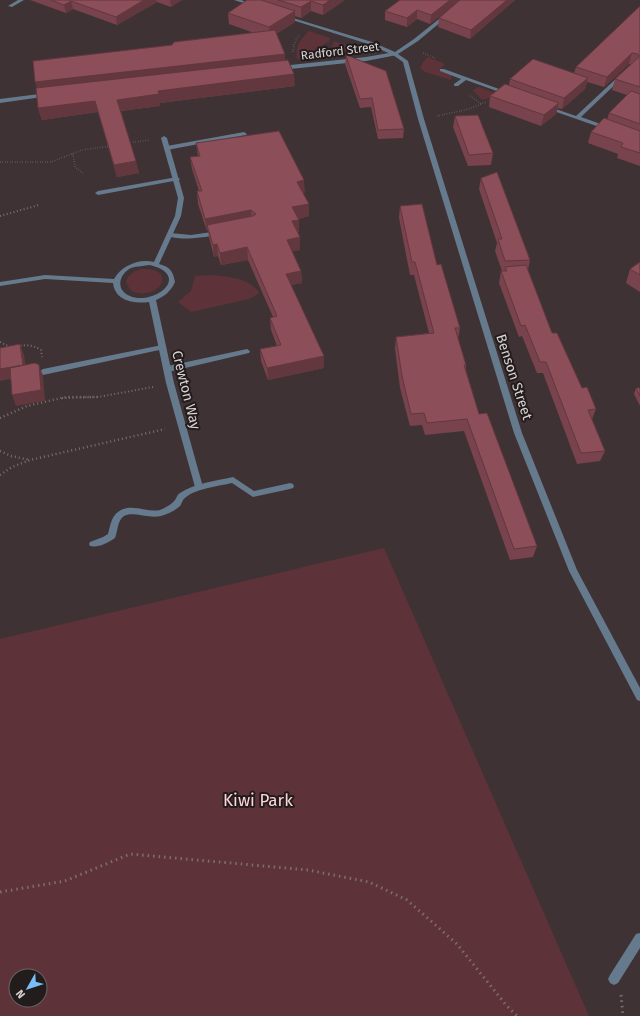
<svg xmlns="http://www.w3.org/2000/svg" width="640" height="1016" font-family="'Fira Sans',sans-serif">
	<rect width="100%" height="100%" fill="#3f3234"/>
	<path fill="#5e3239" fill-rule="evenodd" d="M309,31L330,38L329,42L320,46L319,48L324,52L318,57L297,59C295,46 300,40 309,31Z
		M334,41L363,50V51L327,56L331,50Z
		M428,57L445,64L439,70L451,73V80L425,72L420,68L423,62Z
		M479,87L495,93L492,97L482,100L473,90Z
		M141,269C180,267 159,303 131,291L126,283C127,275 133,272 141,269Z
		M211,275C230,277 247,277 260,293L249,299L191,312L178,302L191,291L195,276Z
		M384,548L589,1016H0V639ZM16,976H40V1000H16Z"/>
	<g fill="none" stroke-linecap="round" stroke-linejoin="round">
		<path stroke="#7a6f70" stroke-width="1.5" stroke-dasharray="0.5 2" stroke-linecap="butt" d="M293,52L294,44L299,35
			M423,53L435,58
			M470,96L481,104
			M437,116L469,109L486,102
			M128,143L149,140
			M73,154L75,167L83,173
			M0,162H51L82,150L111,146"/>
		<path stroke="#7a6f70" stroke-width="2" stroke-dasharray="1 2.5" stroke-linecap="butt" d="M0,216L39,205
			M0,342L10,347
			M17,347C26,344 33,345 41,350L42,357
			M62,398L98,397L153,387"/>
		<path stroke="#7a6f70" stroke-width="2.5" stroke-dasharray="1 3" stroke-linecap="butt" d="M0,418L27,406L66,397H98
			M0,451L11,456L30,460
			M0,475L12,467L30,460L165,429"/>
		<path stroke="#7a6f70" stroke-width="3" stroke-dasharray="1.5 4" stroke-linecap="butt" d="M0,892L65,881L130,854L308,870L369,882L407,900L457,944L506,1005L517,1016
			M621,995L623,1016"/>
		<path fill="#657a8c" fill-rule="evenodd" d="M244,132L247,134L246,135L167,150L164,148L167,146Z
			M177,177L180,179L179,180L98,195L95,193L98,191Z
			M219,231L221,232V234C209,237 177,242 167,235L170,233L191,235Z
			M162,345H164L165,347L164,349L43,375L39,372L43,369Z
			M247,349L250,351L249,353L168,372L164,369L168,366Z
			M233,477L254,491L290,483L293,484L294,486L293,488L290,489L253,497L232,483C219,486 194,489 185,498C182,500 182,504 180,506C175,511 168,514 161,516C148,519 133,511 124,516C117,521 118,531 115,538C108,543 98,548 90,546L89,544L90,542L103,537L108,534C110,527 111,517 118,512C131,502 145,513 160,510C165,508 172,504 175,500C177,497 177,495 180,493C196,483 215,481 233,477Z"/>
		<path fill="#657a8c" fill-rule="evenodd" d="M18,0H24L12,7L8,6Z
			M234,0H241L255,5L253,6Z
			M283,15L372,42L395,52L414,39L444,15L448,16L418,41L398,54L408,61L424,119L522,433L577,570L640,688V701L637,700L569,571L514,433L418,119L403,62L393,55L368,44L283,17Z
			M440,69H444L510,93L505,94L466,80L458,86H454V84L461,79L440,71Z
			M621,74L624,76L623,77L581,117L609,127V129H605L545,108L550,107L576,116Z
			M164,136L167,138L184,198L181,216L159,264C170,267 173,271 175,282C171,291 165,296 156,300L174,383L203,487L202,489H196L195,487L166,383L149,302C134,304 115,301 113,283L45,279L0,286V282L45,275L114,279C121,266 139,258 154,262L175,216L178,198L161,138ZM150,265C153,266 158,267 161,269C185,283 149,305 130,296C115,290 119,274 131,268C137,266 144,266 150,265Z
			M640,933V948L618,983L614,985L610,983L608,979L610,975L636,934Z"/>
		<path fill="#657a8c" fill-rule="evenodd" d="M395,52L397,53V55L366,61L281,70L278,68L281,66L366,57Z
			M47,93L50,95L49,96L0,103V99Z"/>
	</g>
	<path fill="#78434c" d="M30,0H182L171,7L157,2L117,25L73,9L66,13Z
		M247,0H345L323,15L311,11L301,18L295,16V22L276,34L295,86L160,103V106L121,111L139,173L117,177L98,112L42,120L38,108L172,45L254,33L229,24L228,13Z
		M460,0L430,24L417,19L407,27L385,20V11Z
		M460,0H515L470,39L438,27L439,18Z
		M640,6V166L617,158L618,154L588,143L591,132L607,120L609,113L627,95L612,90L615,79L631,64H629L604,87L587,82L585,89L562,109L558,108L556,114L541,126L489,107L490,96L509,85L510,79L574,73L576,67Z
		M346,55L404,129L403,138L378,139L371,107L360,108L345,64Z
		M455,116L493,153L491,165L468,166L453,127Z
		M196,143L305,192L303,193L309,216L298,219L299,232H297L300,250L292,251L301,271L302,283L291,285L324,368L268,380L261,361L260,349L277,346L271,330L270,318L273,317L248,260L221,265L218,256L214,257L209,237L208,231H207L198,204L197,191H199L192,169L190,157L198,156Z
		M481,178L530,260L528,270L552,333L582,388L596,409L592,419L605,451L600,461L577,464L543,373H537L522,336L519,337L499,283L501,271H502L495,251L497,243L479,189Z
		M400,206L437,265L460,328L458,339L466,365V370L479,414L537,546L533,557L510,560L464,431L425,435L422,425L410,426L400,388L395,349L396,337L429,333L414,275H410L399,218Z
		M640,262V292L626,283L630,269Z
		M636,388H640V406L634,394Z"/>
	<path fill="#62373e" d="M144,0H156L157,2L117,25L116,17Z
		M170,0H182L171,7Z
		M330,0H345L323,15V5Z
		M450,0H460L430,24L431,15Z
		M507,0H515L470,39L471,30Z
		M71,1L73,9L66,13L64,5Z
		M311,1V11L301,18V7Z
		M417,10V19L407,27V18Z
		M295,11V22L269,38V27Z
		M632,53L629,64L604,87L607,77Z
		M285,54V65L38,93L35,82Z
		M294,74L295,86L160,103V106L119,111L117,100L158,91Z
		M588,78L585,89L562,109L564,98Z
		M95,101L98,112L42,120L38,108Z
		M559,103L556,114L541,126L544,115Z
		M136,161L139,173L117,177L114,165Z
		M304,180L305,192L297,194V182Z
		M309,204V216L293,220L292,207Z
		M251,210L252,223L207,225L208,231H207L205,219Z
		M299,220V232L292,233V221Z
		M300,237V250L288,252L287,240Z
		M217,244L218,256L214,257L213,245Z
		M247,247L248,260L221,265L220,253Z
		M301,271L302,283L286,286V274Z
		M20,344L24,355L27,376L0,381V369Z
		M324,356V368L268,380L267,368Z
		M39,365L43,376L45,401L16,406L12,395Z"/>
	<path fill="#8c4e58" stroke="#62373e" d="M51,0H144L116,17L71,1L64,5Z
		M247,0H261L295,11L269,27L228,13Z
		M278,0H330L323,5L311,1L301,7Z
		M400,0H450L431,15L417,10L407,18L385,11Z
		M460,0H507L471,30L439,18Z
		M640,6V87L615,79L639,57L638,54L632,53L607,77L576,67Z
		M275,30L285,54L35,82L33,61L172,45L174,42Z
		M346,55L386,71L404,129L378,130L372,98L360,99Z
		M533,59L588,78L564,98L510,79Z
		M288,60L294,74L158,91L159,94L117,100L136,161L114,165L95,101L38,108L36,88Z
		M505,84L559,103L544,115L490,96Z
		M631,91L640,94V124L609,113Z
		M478,115L493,153L469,155L455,116Z
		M604,118L640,131V153L621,147L623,143L591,132Z
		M279,131L304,180L297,182L309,204L292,207L299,220L292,221L300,237L287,240L301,271L286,274L324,356L267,368L260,349L281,345L270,318L277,316L247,247L220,253L217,244L213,245L207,225L253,216L256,214L251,210L205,219L197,191H202L190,157L200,156L196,143Z
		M497,172L530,260L505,261L498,239H502L481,178Z
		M422,204L437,265L441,264L460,328H455L466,365H464L479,414L487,413L537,546L514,549L467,419L427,423L424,413L411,414L402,376L396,337L434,333L415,262H412L400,206Z
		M640,262V275L630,269Z
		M526,265L552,333H557L582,388L587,387L596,409L588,410L605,451L581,453L546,362H540L525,325L521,326L501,271H507L505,267Z
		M20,344L23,365L0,369V348Z
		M35,363L39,365L41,390L12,395L10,368Z
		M636,388H640V396Z"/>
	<g text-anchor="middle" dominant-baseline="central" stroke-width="4" stroke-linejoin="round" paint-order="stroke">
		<g font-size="12" fill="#dbd3d3" stroke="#221c1c">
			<text transform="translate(340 51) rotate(-7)">Radford Street</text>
		</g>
		<g font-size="14" fill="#dbd3d3" stroke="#221c1c">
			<text transform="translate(514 377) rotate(72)">Benson Street</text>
			<text transform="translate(186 390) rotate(76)">Crewton Way</text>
		</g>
		<g font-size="17" fill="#fed5da" stroke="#221c1c">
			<text x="258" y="800">Kiwi Park</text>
		</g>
	</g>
	<g transform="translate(28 988) rotate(231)"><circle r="19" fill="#221c1c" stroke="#6c6565"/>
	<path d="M0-3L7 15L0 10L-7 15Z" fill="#7abef8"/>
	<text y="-6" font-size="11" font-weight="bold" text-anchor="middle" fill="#dbd3d3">N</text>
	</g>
</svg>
